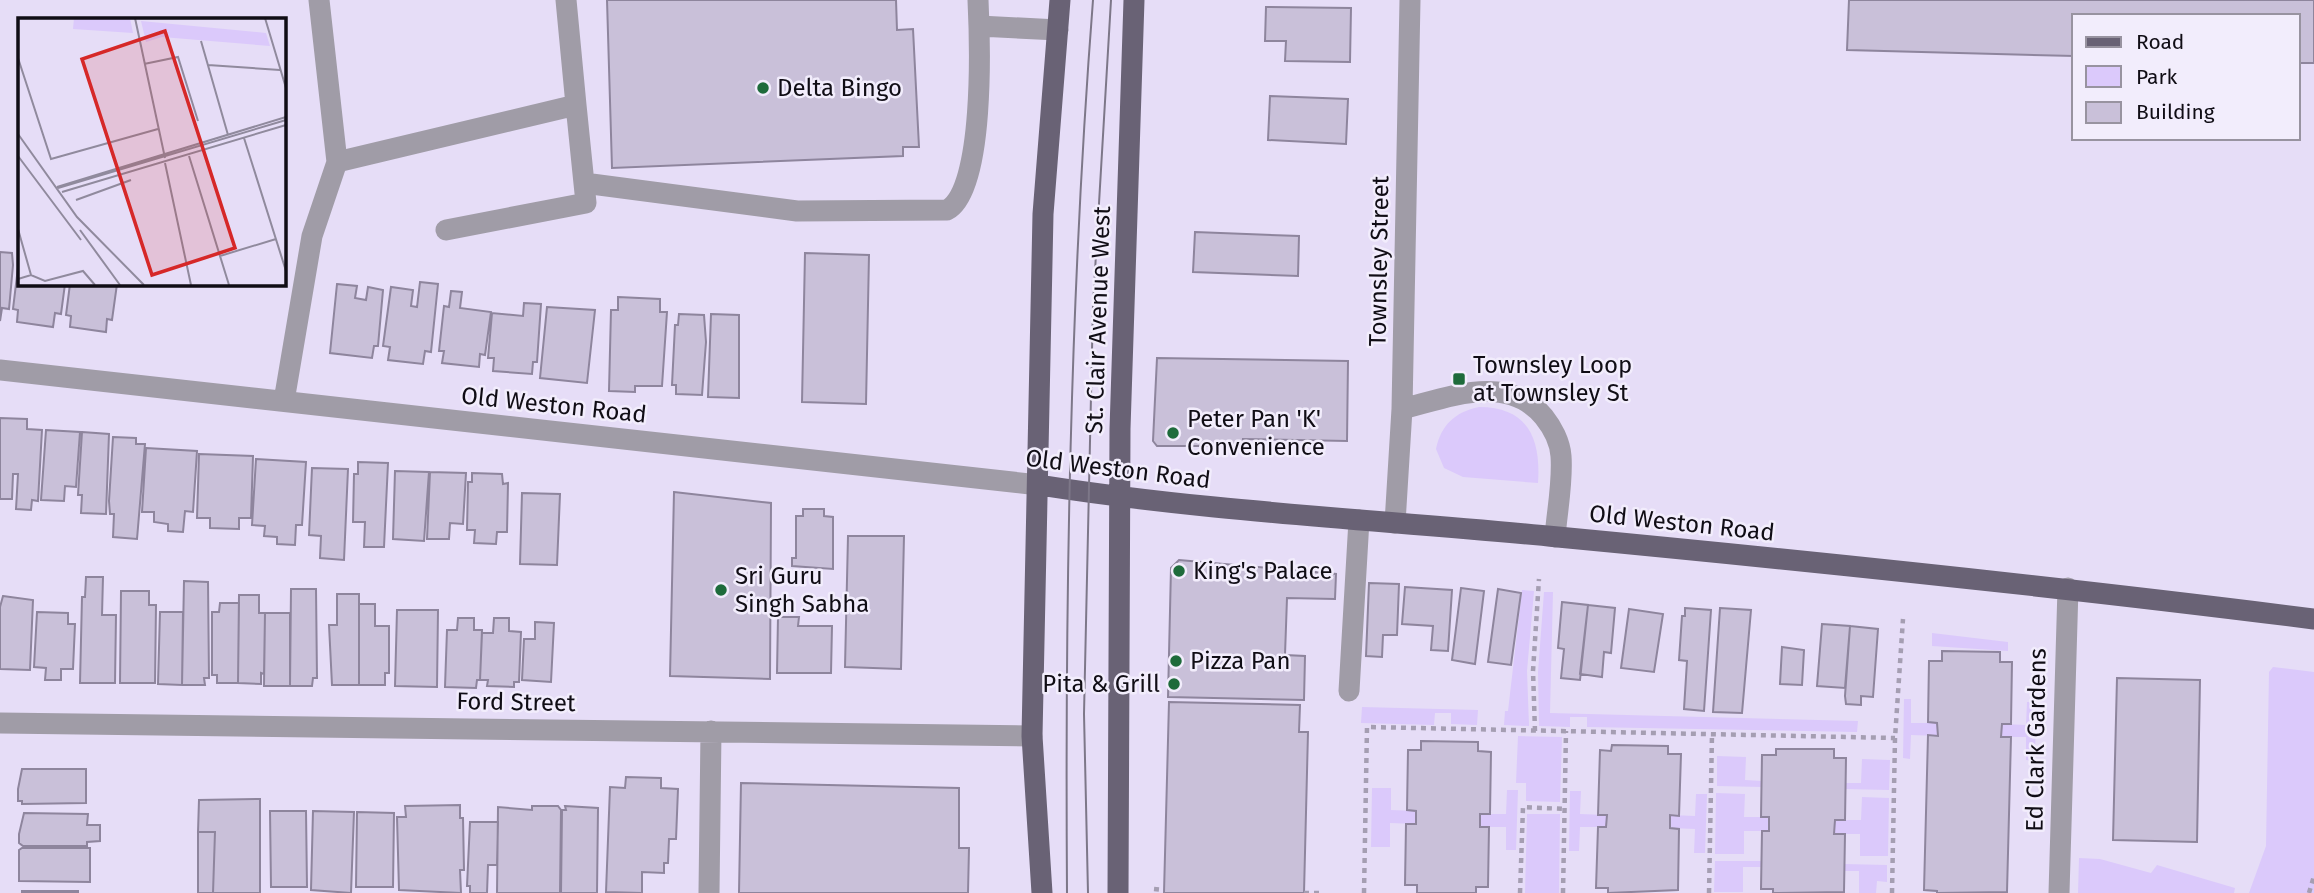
<svg xmlns="http://www.w3.org/2000/svg" width="2314" height="893" font-family="'Fira Sans',sans-serif">
	<rect width="100%" height="100%" fill="#e6ddf7"/>
	<path fill="#dbc9fb" d="M1479,407C1529,407 1541,440 1538,483L1463,477L1444,468L1436,449C1441,425 1455,412 1479,407Z
		M1522,590L1534,591L1527,671L1529,726L1504,725L1505,711H1508Z
		M1544,592H1553L1550,713L1858,721L1857,732L1587,727V717H1570V727L1539,726L1538,672Z
		M1932,633L2008,642V651L1932,646Z
		M2273,667L2314,672V893H2249L2266,846L2269,672Z
		M1904,699H1911V723H1937L1938,736L1911,735L1910,759L1903,758Z
		M2027,702H2036L2035,761L2026,760V737H2001L2002,724L2026,725Z
		M1362,707L1478,710L1477,725L1451,724V713H1435L1434,725L1361,723Z
		M1518,736L1562,737L1560,802L1526,801V783H1516Z
		M1717,756L1746,757L1745,780L1762,781V787L1717,786Z
		M1862,759L1890,760L1889,790L1845,789L1846,783H1861Z
		M1372,788H1391V810L1416,811V824L1390,823V847H1371Z
		M1507,790H1518L1516,850H1506V827H1480V814H1506Z
		M1570,791H1581L1580,814L1607,815L1606,827H1580L1579,851H1569Z
		M1716,793L1745,794L1744,817H1769V831H1744V854H1715Z
		M1696,794H1707L1705,853H1694L1695,829L1670,828V815L1695,816Z
		M1862,797L1889,798L1888,856H1860V834H1834L1835,820H1861Z
		M1527,814H1560L1559,893H1525Z
		M2079,858L2100,859L2151,873L2157,865L2235,888L2234,893H2078Z
		M1715,861H1761V867H1743V892H1714Z
		M1844,864L1887,865V882L1877,881L1876,893H1859V871H1844Z"/>
	<path fill="#c9c0d9" stroke="#8e859d" stroke-width="2" d="M607,0H896L897,30L913,29L919,147H903V156L612,168Z
		M1849,0H2314V63H2298V16H2074V56L1847,50Z
		M1266,7L1351,8L1350,62L1285,61L1286,41H1265Z
		M1270,96L1348,99L1346,144L1268,140Z
		M1195,232L1299,236L1298,276L1193,272Z
		M0,252L12,253L13,265L9,309L2,308L0,321Z
		M805,253L869,255L866,404L802,402Z
		M19,259V284H65L61,314L55,313L53,327L17,322L18,310L13,309Z
		M420,282L438,284L431,352L425,351L423,364L388,360L390,347L383,346L391,287L413,290L411,306L417,307Z
		M70,284H117L112,320L107,319L106,332L70,327L71,316L66,315Z
		M337,284L357,286L355,298L366,300L368,287L383,290L378,346H374L372,358L330,353Z
		M451,291L462,292L460,308L491,312L485,355L480,354L479,367L442,363L444,351H439L444,306L449,307Z
		M618,297L660,299V312H667L662,386H635V392L609,391L611,310H618Z
		M524,303L541,304L537,362H533L532,374L493,371L494,358H488L492,313L523,316Z
		M547,307L595,310L587,383L540,378Z
		M679,314L704,315L706,342L702,395L676,394V385H672L675,325H678Z
		M711,314L739,315V398L708,397Z
		M1157,358L1348,361L1347,441L1243,439V446H1157L1153,441Z
		M0,418L27,419V429L42,430L38,501L32,500L31,510L16,509L18,474H13L12,499H0Z
		M46,430L80,432L76,487L65,486L64,501L41,500Z
		M82,432L109,434L106,514L81,513L82,495H78Z
		M113,437L136,438V444H145L137,539L113,537L114,514H110L109,501Z
		M146,448L197,451L193,512L185,511L183,532L168,531V524L154,522V512H142Z
		M199,454L253,456L251,518H239V529L210,528V518H197Z
		M256,459L306,462L302,525H296L295,545L277,544V537L264,536L265,526L252,525Z
		M358,462L388,463L384,547H364L365,522H353L354,474H358Z
		M312,468L348,469L344,560L320,558L321,536L309,535Z
		M395,471L429,472L424,541L393,539Z
		M430,472L466,473L463,524L450,523L449,539H427Z
		M472,473L502,474L503,484L508,483L507,532H497L496,544L474,543L475,530H467L468,482H472Z
		M674,492L771,503L770,679L670,676Z
		M522,493L560,494L557,565L520,564Z
		M803,509H824V516L833,517V569L792,566V558H796V516H803Z
		M848,536H904L901,669L845,667Z
		M1179,560L1336,574L1335,599L1287,598L1285,655L1305,656L1304,700L1168,697L1171,568Z
		M86,577H103L102,615H116L115,683H80L82,597H85Z
		M184,581L208,582L209,678H204L205,685H182Z
		M1369,583L1399,584L1397,635H1383L1382,657L1366,656Z
		M1405,587L1452,590L1448,651L1431,650L1433,626L1402,624Z
		M1461,588L1484,591L1475,664L1452,660Z
		M291,589H316L317,678H313L312,686H290Z
		M1498,589L1521,593L1511,665L1488,662Z
		M121,591H149V605H156L155,683H120Z
		M337,594H359V685H332L329,625H337Z
		M239,595H259V613H265L264,674L261,673V684L238,683Z
		M3,596L33,600L30,670L0,669V607Z
		M1562,602L1588,605L1580,680L1561,678L1564,649L1558,648Z
		M220,603H239L238,683H217V675H212V612H219Z
		M359,604H375V626H389V673H385V685H359Z
		M1588,605L1615,608L1611,653L1604,652L1602,677L1580,674Z
		M1685,608L1711,610L1704,711L1684,709L1687,661L1679,660L1682,616H1685Z
		M1720,608L1751,610L1742,713L1713,712Z
		M1629,609L1663,614L1654,672L1621,668Z
		M397,610H438L437,687L395,686Z
		M37,612L68,613V624H75L73,669H61V680H45L46,668L34,667Z
		M160,612H183L182,685L158,684Z
		M265,613H290V686H264Z
		M778,617H799L798,626H832L831,673H777Z
		M458,618H474V630H482L480,680H477L476,688L445,687L447,630H457Z
		M494,618H509V631L521,632L519,682H514V687L487,686L488,680H480L482,633H493Z
		M535,622L554,623L551,682L522,680L524,639H535Z
		M1822,624L1850,626L1845,688L1817,686Z
		M1850,626L1878,629L1873,697L1861,696V705L1846,704L1845,696Z
		M1782,647L1804,650L1802,685L1780,684Z
		M1942,651L2000,652V662H2012L2011,724H2002L2001,737H2011L2007,892L1937,893V891L1924,890L1928,735L1938,736L1937,723L1928,722L1929,661H1942Z
		M2117,678L2200,680L2197,842L2113,840Z
		M1169,702L1300,705L1299,732H1308L1304,893H1164Z
		M1421,741L1478,742V751L1491,752L1490,814H1480V827H1489L1488,887H1476V893H1417V885H1405L1406,824H1416V811L1407,810L1408,750H1421Z
		M1612,745L1668,746V754H1681L1679,816L1670,815V828L1679,829L1678,890L1608,893V888H1596L1598,827H1606L1607,815H1598L1600,750L1611,751Z
		M1776,749H1834V758H1846L1845,820H1835L1834,834H1845L1844,892L1773,893V889H1761L1762,831H1769V817H1761L1762,755H1776Z
		M22,769H86V803L22,804V801H18V789Z
		M626,777L661,778V788L678,789L676,839H669L668,863H664V873L642,872V893L606,892L610,787L625,788Z
		M741,783L959,788V848H969L968,893H739Z
		M260,799V893H213L215,832H198L199,800Z
		M460,805V818H463L464,870H460L461,893L399,890L397,817H406L405,806Z
		M532,806H558L561,810L560,893H497L498,807L532,810Z
		M565,806L598,808L597,893H561L562,810H566Z
		M270,811H306L307,887H271Z
		M313,811L354,812L351,893L311,890Z
		M357,812L394,813L393,887H356Z
		M24,813L88,814L87,825H100V841L87,842V846H23L19,843V834Z
		M470,822H498L497,865H488L487,893H470V886H467Z
		M198,832H215L213,893H198Z
		M22,848H90V882L19,881V850Z
		M22,891H78V893H22Z"/>
	<g fill="none" stroke-linecap="round" stroke-linejoin="round">
		<path stroke="#a59eb2" stroke-width="4.5" stroke-dasharray="5 5" stroke-linecap="butt" d="M1535,731L1533,671L1539,579
			M1154,889L1164,890
			M1304,893H1319
			M1364,893L1367,727L1895,738
			M1520,893L1523,807L1565,809
			M1563,893L1566,731
			M1709,893L1712,734
			M1892,893L1895,738L1903,619
			M2309,893L2314,876"/>
		<path stroke="#a09ca7" stroke-width="21" d="M979,26L1058,30
			M337,162L576,105L566,0
			M584,183L797,211L947,210C985,190 980,41 978,0
			M446,230L586,203L576,105
			M0,370L1039,485
			M284,401L312,236L337,162L319,0
			M1402,409C1447,398 1508,372 1544,417C1552,427 1560,442 1561,456C1563,482 1557,511 1555,537
			M1395,523L1402,409L1410,0
			M1349,691L1359,520
			M0,723L1032,736
			M709,893L711,731
			M2059,893L2068,588"/>
		<path stroke="#696275" stroke-width="21" d="M1039,485C1211,512 1385,520 1558,537C1810,561 2062,587 2314,619
			M1042,893L1032,736L1043,214L1060,0
			M1118,893L1120,429L1134,0"/>
		<path stroke="#7d7788" stroke-width="2" d="M1067,893C1065,596 1070,297 1093,0
			M1088,893L1084,714L1093,305L1111,0"/>
	</g>
	<g fill="#1e6b3b" stroke="#f2edfc" stroke-width="2.5">
		<circle cx="763" cy="88" r="7"/>
		<rect x="1452" y="372" width="14" height="14" rx="3.5"/>
		<circle cx="1173" cy="433" r="7"/>
		<circle cx="1179" cy="571" r="7"/>
		<circle cx="721" cy="590" r="7"/>
		<circle cx="1176" cy="661" r="7"/>
		<circle cx="1174" cy="684" r="7"/>
	</g>
	<g text-anchor="middle" dominant-baseline="central" stroke-width="5" stroke-linejoin="round" paint-order="stroke">
		<g font-size="24" fill="#100d15" stroke="#f2edfc" text-anchor="start">
			<text x="777" y="88">Delta Bingo</text>
			<text x="1473" y="365">Townsley Loop<tspan x="1473" dy="28">at Townsley St</tspan></text>
			<text x="1187" y="419">Peter Pan 'K'<tspan x="1187" dy="28">Convenience</tspan></text>
			<text x="1193" y="571">King's Palace</text>
			<text x="735" y="576">Sri Guru<tspan x="735" dy="28">Singh Sabha</tspan></text>
			<text x="1190" y="661">Pizza Pan</text>
			<text x="1160" y="684" text-anchor="end">Pita &amp; Grill</text>
		</g>
		<g font-size="24" fill="#100d15" stroke="#f2edfc">
			<text transform="translate(1379 261) rotate(-89)">Townsley Street</text>
			<text transform="translate(1098 320) rotate(-88)">St. Clair Avenue West</text>
			<text transform="translate(554 405) rotate(6)">Old Weston Road</text>
			<text transform="translate(1118 469) rotate(7)">Old Weston Road</text>
			<text transform="translate(1682 523) rotate(6)">Old Weston Road</text>
			<text transform="translate(516 702) rotate(1)">Ford Street</text>
			<text transform="translate(2036 740) rotate(-89)">Ed Clark Gardens</text>
		</g>
	</g>
	<g transform="translate(18 18)">
		<rect width="268" height="268" fill="#e6ddf7"/>
		<path d="M56,0H112L115,15L55,11ZM123,3L248,15L252,28L144,19L128,24Z" fill="#dbc9fb"/>
		<path fill="none" stroke="#908a9d" stroke-width="2" d="M117,0L147,140M247,0L268,70M183,23L210,117M0,40L33,141L140,111M126,46L160,39L180,103M190,47L262,52M0,116L59,199L126,267M226,120L268,253M0,138L63,222M171,138L211,267M147,145L173,267M39,169L268,99M40,170L268,102M44,174L268,107M58,182L113,162M0,211L13,257M62,212L102,267M202,238L258,221M0,261L13,257L27,263L65,253L77,267"/>
		<path fill="#d62828" fill-opacity="0.15" stroke="#d62828" stroke-width="3.5" d="M147,13L217,230L134,257L64,41Z"/>
		<rect width="268" height="268" fill="none" stroke="#100d15" stroke-width="3.5"/>
	</g>
	<rect x="2072" y="14" width="228" height="126" fill="#f2edfc" stroke="#9893a0" stroke-width="2"/>
	<rect x="2086" y="37" width="35" height="10" fill="#696275" stroke="#9893a0" stroke-width="2"/>
	<text x="2136" y="49" font-size="21" fill="#100d15">Road</text>
	<rect x="2086" y="66" width="35" height="21" fill="#dbc9fb" stroke="#9893a0" stroke-width="2"/>
	<text x="2136" y="84" font-size="21" fill="#100d15">Park</text>
	<rect x="2086" y="102" width="35" height="21" fill="#c9c0d9" stroke="#9893a0" stroke-width="2"/>
	<text x="2136" y="119" font-size="21" fill="#100d15">Building</text>
</svg>
